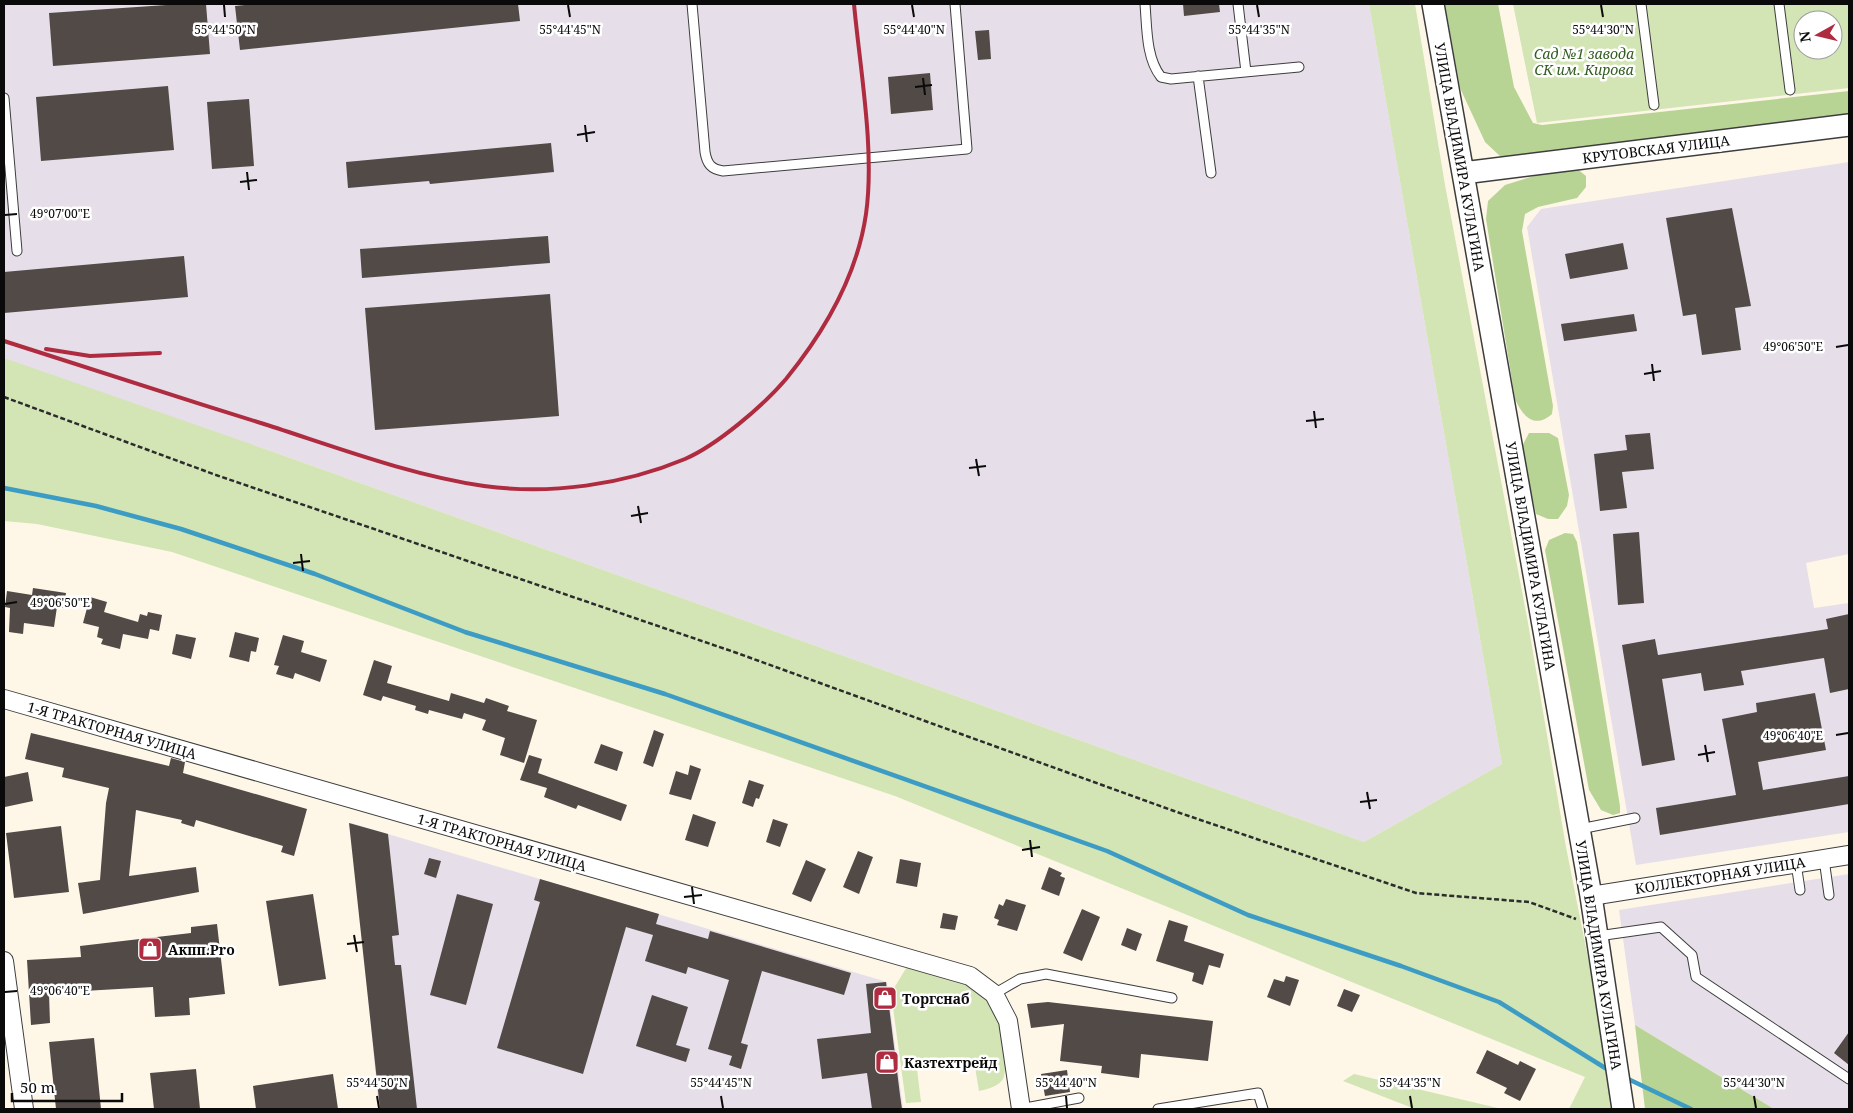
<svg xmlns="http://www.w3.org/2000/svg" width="1853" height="1113" font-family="'Noto Serif',serif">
	<rect width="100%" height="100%" fill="#fef7e8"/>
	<path fill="#e6dee8" d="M4,4H1369L1502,764L1364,842L265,449L4,359Z
		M1849,162V554L1806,563L1814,608L1849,603V832L1636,865L1527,227L1541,209Z
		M351,823L887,982L903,1109H379Z
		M1849,874V1109H1774L1635,1025L1619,910Z"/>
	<path fill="#d3e4b5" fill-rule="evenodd" d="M1369,4H1415L1445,185L1528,623L1566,847L1602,1029L1614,1109H1569L1585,1077L895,796L172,552L37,524L4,521V358L265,449L1364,842L1502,764Z
		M1513,4H1849V88L1537,123ZM1803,20H1833V50H1803Z
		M908,965C925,971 964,980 977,990C984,996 992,1003 995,1011C1000,1022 1009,1069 1003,1079C998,1087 987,1089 979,1091L974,1061L917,1069L921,1102L906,1103L891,993Z
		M1354,1074L1502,1109H1415L1343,1081Z"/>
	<path fill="#b8d495" d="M1445,4H1498L1514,87L1533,123L1542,125L1849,91V119L1502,158L1485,142L1460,88Z
		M1576,168L1586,176V187L1577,198L1538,207L1525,214L1522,231L1553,406L1552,414C1534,430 1522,415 1515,399L1486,219L1488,201L1505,185L1547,172Z
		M1529,433H1549L1558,438L1569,495L1567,506L1558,519H1548L1536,514L1521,448Z
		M1565,533L1573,534L1577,542L1620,806V813L1613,815L1601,810L1589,790L1545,550L1549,540Z
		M1635,1025L1774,1109H1645Z"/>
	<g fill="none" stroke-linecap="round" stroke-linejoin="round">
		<path stroke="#3c9cc3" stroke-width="4.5" d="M4,488L96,506L181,529L315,574L465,632L665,694L1107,851L1248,915L1401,966L1499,1002L1610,1071
			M1626,1078L1691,1109"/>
	</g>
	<path fill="#514a47" d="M181,4H206L210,54L53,66L49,13Z
		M254,4H518L520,21L240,50L235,6Z
		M1183,4H1219L1220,12L1184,16Z
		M989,30L991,59L978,60L975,31Z
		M930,73L933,110L891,114L888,77Z
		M168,86L174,150L41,161L36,97Z
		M249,99L254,166L212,169L207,102Z
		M551,143L554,172L430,184L429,181L348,188L346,162Z
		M1732,208L1751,306L1735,308L1741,350L1702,355L1696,314L1683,316L1666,218Z
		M548,236L550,263L362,278L360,249Z
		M1623,243L1628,269L1570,279L1565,254Z
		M184,256L188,297L4,313V272Z
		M550,294L559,416L375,430L365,308Z
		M1634,314L1637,331L1564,341L1561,324Z
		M1650,433L1654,469L1622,472L1627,508L1600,511L1594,454L1627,450L1625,435Z
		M1639,532L1644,603L1618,605L1613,534Z
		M33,588L66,593L64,608L57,607L54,627L24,623L23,634L9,632L10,608L5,607L7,591L32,595Z
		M90,597L107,602L104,612L138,622L140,614L147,616L148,612L162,615L159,631L150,629L148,639L123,634L120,649L101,644L103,639L97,637L99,627L83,623Z
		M1849,614V689L1830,693L1824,658L1741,671L1744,685L1704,691L1701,673L1662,679L1675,760L1642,766L1622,645L1655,639L1658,655L1828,629L1826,619Z
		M235,632L259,638L256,652L251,651L249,662L229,657Z
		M176,634L196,638L191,659L172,654Z
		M283,635L304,641L301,652L327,660L320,682L295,673L293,679L276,674L279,666L274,665Z
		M374,660L392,666L387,683L449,701L451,693L484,703L486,698L509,706L507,711L537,720L524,763L500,755L505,738L482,730L486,720L464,713L462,719L429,710L428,714L415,710L416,706L383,696L381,701L363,695Z
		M1815,693L1826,750L1758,762L1763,790L1849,776V804L1660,835L1656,808L1736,795L1722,719L1757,712L1756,703Z
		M654,730L664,734L653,767L643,763Z
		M31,733L169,766L171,758L185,762L183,773L307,809L294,856L281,852L283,846L196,820L194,827L181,823L182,820L136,810L129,876L196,867L199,892L83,914L78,883L100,880L106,803L109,788L62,777L64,768L25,759Z
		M601,744L623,752L617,771L594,763Z
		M529,755L542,759L538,773L627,805L621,821L578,805L576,809L544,797L547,788L520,780Z
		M690,765L701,769L691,800L669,794L676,771L688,775Z
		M28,772L33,801L5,807L4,777Z
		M749,780L764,785L759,799L756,798L753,807L742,803Z
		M693,814L716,822L708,847L685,840Z
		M773,819L788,824L780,847L766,842Z
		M349,823L388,834L399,935L392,936L395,965H401L417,1109H380Z
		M61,826L69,892L14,898L6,833Z
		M858,851L873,857L859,894L843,887Z
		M429,858L441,861L436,878L424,874Z
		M900,859L921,863L917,887L896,883Z
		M806,860L826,869L811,902L792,894Z
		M1049,867L1062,873L1060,876L1065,878L1059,896L1041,889Z
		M540,879L659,914L656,924L708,939L710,931L851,973L844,995L762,971L741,1043L748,1045L741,1069L729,1065L732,1056L708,1049L729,980L688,967L686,974L645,961L653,935L626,927L583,1074L497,1048L540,902L534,900Z
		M313,894L326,979L279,986L266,901Z
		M457,894L493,904L466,1005L430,995Z
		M1006,899L1026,905L1017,931L997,925L999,920L994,918L999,904L1003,906Z
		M1082,909L1100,917L1082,961L1063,953Z
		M943,913L958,916L955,930L940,928Z
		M1169,920L1188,926L1184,941L1224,954L1220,968L1209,965L1203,985L1192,981L1194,973L1156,961Z
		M217,924L225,994L189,998L190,1015L155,1017L153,987L49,993L50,1023L31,1025L27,960L81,957L80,946L191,933V927Z
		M1127,928L1142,934L1136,951L1121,945Z
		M1286,976L1299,980L1290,1006L1267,997L1274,979L1284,982Z
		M886,982L900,1095L902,1109H872L867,1073L822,1079L817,1039L871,1033L866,984Z
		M1344,989L1360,995L1352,1012L1337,1006Z
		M652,995L688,1007L676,1045L690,1049L686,1062L636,1046Z
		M1048,1002L1213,1021L1208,1061L1141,1054L1139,1078L1101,1073L1102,1066L1060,1061L1064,1024L1031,1028L1027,1004Z
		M1849,1032V1065L1834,1053Z
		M94,1038L101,1109H56L49,1042Z
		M1487,1050L1518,1065L1520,1061L1536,1069L1520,1101L1504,1093L1507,1088L1476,1073Z
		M196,1069L200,1109H154L150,1073Z
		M1067,1070L1070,1092L1045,1096L1041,1074Z
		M333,1074L338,1109H256L253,1086Z"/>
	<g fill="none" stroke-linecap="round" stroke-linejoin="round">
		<g stroke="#3d3d3d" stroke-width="11">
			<path id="service" d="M692,4L705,152C707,164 711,169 723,171L967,149L955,4
				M1145,4C1147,28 1146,58 1161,77L1171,79L1299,67
				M1238,4L1246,72
				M1641,4L1654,105
				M1779,4L1790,90
				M1198,76L1211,173
				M4,98L17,251
				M1580,829L1635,818
				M1824,859L1829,895
				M1796,863L1800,890
				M1598,936L1661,927L1692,955L1696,977L1849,1079
				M994,994L1020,979L1046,974L1172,998
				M1020,1109L1079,1098
				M1158,1109L1258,1093L1263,1109"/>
		</g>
		<g stroke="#3d3d3d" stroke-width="20">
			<path id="minor" d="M4,699L970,976L994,994L1008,1021L1021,1109
				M1591,896L1849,855
				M4,961L24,1109"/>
		</g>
		<g stroke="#3d3d3d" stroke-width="24">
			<path id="tertiary" d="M1433,4L1591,896L1623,1109
				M1463,173L1849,125"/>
		</g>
		<path stroke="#2c2c2c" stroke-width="2.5" stroke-dasharray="5 2.5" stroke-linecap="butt" d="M4,397L216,475L737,653L1174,811L1416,893L1529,902L1576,919"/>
		<use href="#service" stroke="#fff" stroke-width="9"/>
		<use href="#minor" stroke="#fff" stroke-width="18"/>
		<use href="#tertiary" stroke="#fff" stroke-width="21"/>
		<path stroke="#af2c40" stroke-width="4" d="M4,341C90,369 177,397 264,424C336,447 409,475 484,486C550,495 623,485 685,459C717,445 763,406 786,379C825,331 857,276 866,214C875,150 860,69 854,4
			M46,349L90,356L160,353"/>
	</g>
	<path fill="none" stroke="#0a0a0a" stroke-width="2" d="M224,5L225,17M568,5L570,17M912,5L914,17M1257,5L1259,17M1601,5L1603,17M923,78L925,95M915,87L932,85M585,125L587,142M577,135L595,132M247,172L249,190M240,182L257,180M5,215L17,214M1836,347L1848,345M1652,364L1654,381M1644,374L1661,371M1314,411L1316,428M1306,421L1324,419M976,459L979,476M969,468L986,466M638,506L641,523M631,516L648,513M301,554L303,571M293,563L310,561M5,604L17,602M1836,735L1848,733M1705,745L1708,762M1698,755L1715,752M1367,792L1370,809M1360,802L1377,800M1030,840L1032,857M1022,850L1040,847M692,887L694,904M684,897L702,895M354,935L357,952M347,944L364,942M5,992L17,991M377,1096L379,1108M721,1096L723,1108M1066,1096L1067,1108M1410,1096L1412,1108M1754,1096L1756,1108"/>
	<defs>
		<g id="shop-square" transform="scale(1.25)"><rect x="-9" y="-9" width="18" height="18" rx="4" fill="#af2c40" stroke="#fff"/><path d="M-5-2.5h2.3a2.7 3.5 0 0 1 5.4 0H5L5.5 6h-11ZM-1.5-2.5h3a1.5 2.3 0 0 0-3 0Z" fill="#fff"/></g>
	</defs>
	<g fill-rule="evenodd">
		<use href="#shop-square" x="150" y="949"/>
		<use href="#shop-square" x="885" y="998"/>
		<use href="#shop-square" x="887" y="1062"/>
	</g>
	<g text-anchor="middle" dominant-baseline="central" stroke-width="5" stroke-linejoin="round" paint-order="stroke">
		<g font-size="14" font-style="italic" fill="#325c20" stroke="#fff">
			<text x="1584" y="53">Сад №1 завода<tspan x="1584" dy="16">СК им. Кирова</tspan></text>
		</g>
		<g font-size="14" fill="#0a0a0a" stroke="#fff">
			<text transform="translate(1656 149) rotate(-7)">КРУТОВСКАЯ УЛИЦА</text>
			<text transform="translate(1460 157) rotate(80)">УЛИЦА ВЛАДИМИРА КУЛАГИНА</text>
			<text transform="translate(1531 556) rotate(80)">УЛИЦА ВЛАДИМИРА КУЛАГИНА</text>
			<text transform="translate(112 730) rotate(16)">1-Я ТРАКТОРНАЯ УЛИЦА</text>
			<text transform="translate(502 842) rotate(16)">1-Я ТРАКТОРНАЯ УЛИЦА</text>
			<text transform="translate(1720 875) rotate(-9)">КОЛЛЕКТОРНАЯ УЛИЦА</text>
			<text transform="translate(1599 955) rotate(81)">УЛИЦА ВЛАДИМИРА КУЛАГИНА</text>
		</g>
		<g font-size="14" font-weight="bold" fill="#0a0a0a" stroke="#fff" text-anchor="start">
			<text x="168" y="949">Акпп.Pro</text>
			<text x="902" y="998">Торгснаб</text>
			<text x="904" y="1062">Казтехтрейд</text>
		</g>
	</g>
	<g font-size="12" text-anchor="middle" fill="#0a0a0a" stroke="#fff" stroke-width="5" stroke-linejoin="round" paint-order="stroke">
		<text x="225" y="34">55°44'50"N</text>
		<text x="570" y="34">55°44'45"N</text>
		<text x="914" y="34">55°44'40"N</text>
		<text x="1259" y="34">55°44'35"N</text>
		<text x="1603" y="34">55°44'30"N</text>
		<text x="60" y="218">49°07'00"E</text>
		<text x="1793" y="351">49°06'50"E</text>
		<text x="60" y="607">49°06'50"E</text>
		<text x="1793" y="740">49°06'40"E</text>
		<text x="60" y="995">49°06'40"E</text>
		<text x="377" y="1087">55°44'50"N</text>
		<text x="721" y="1087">55°44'45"N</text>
		<text x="1066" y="1087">55°44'40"N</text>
		<text x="1410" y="1087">55°44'35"N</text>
		<text x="1754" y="1087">55°44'30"N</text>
	</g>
	<rect width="1853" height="1113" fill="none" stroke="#0a0a0a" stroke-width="10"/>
	<g transform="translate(1818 35) rotate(262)"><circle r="24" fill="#ffffff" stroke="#9d9d9d"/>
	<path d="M0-4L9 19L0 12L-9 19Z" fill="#af2c40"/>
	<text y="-8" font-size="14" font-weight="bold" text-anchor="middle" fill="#0a0a0a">N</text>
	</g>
	<path d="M12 1093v8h110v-8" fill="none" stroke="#0a0a0a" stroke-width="2.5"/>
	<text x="20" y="1093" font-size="15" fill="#0a0a0a" stroke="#ffffff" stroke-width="4" paint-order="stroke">50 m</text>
</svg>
